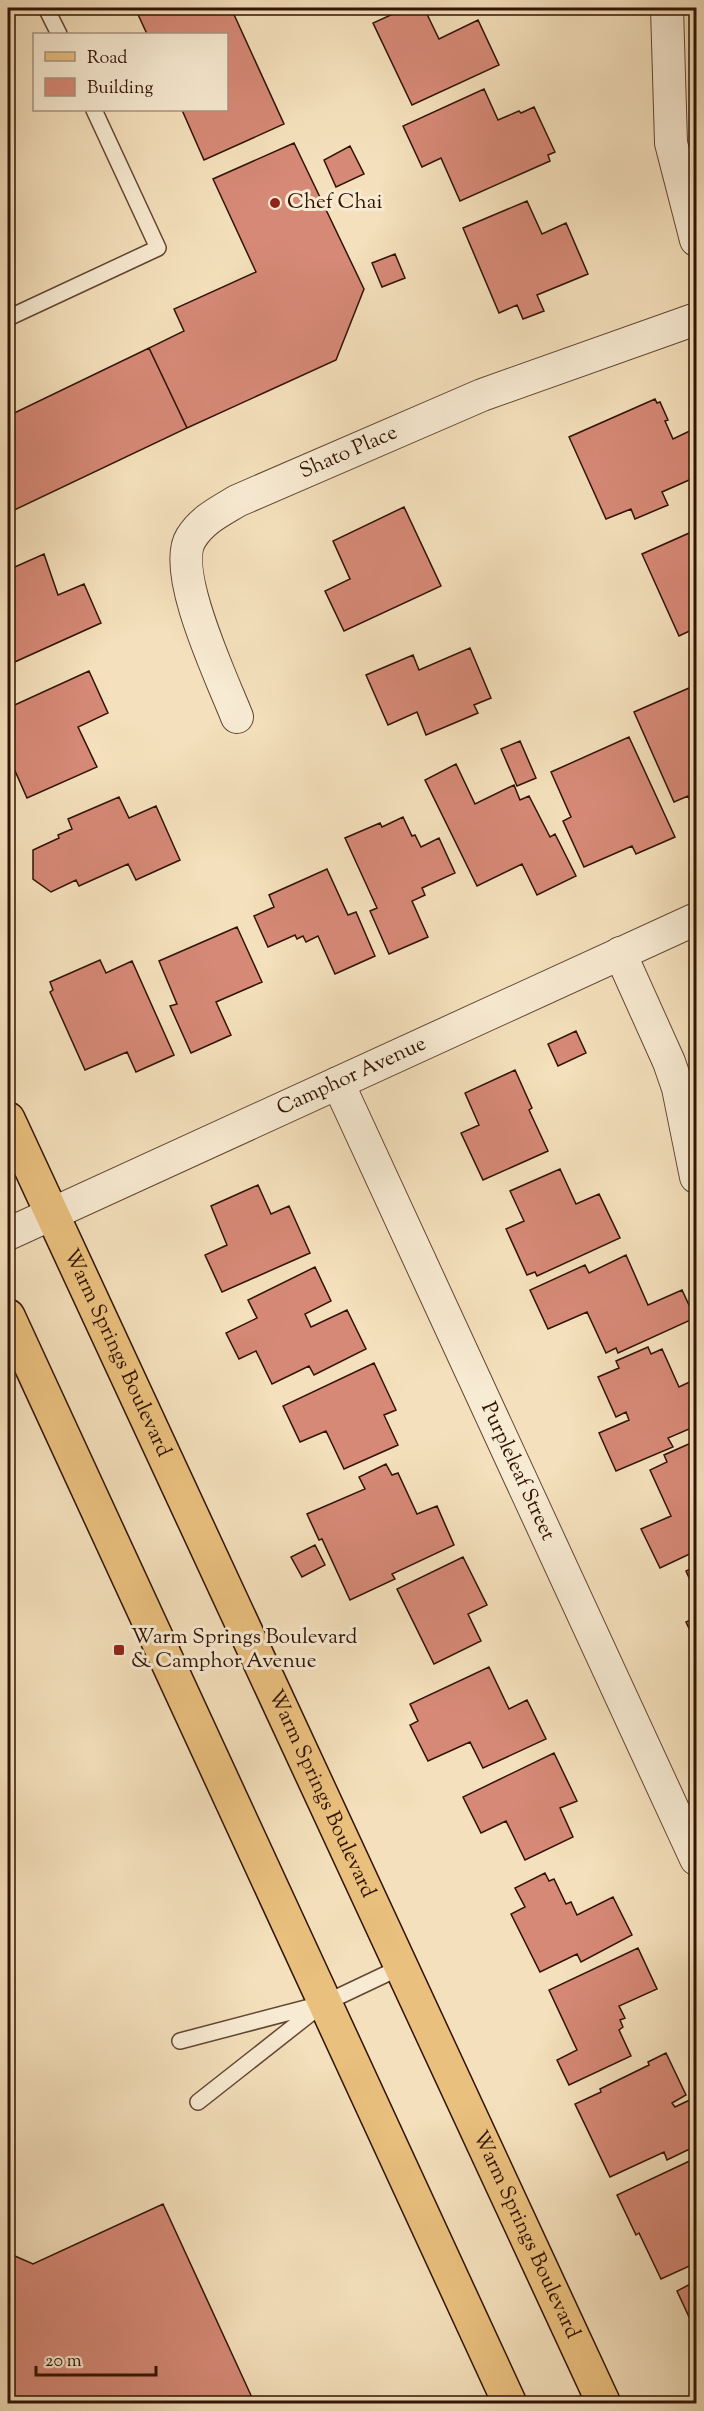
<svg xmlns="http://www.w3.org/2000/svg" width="704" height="2411" font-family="'Sorts Mill Goudy',serif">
	<rect width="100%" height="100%" fill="#f4e0bc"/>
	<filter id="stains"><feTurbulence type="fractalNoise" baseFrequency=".00333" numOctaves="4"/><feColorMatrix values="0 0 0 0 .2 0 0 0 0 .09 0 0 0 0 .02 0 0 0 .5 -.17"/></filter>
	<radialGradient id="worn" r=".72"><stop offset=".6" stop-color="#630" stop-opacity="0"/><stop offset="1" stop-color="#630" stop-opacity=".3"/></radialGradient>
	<path fill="#d68977" stroke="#311303" stroke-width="1.5" d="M135,8H231L284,124L204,160L182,110H226V34H147Z
		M406,8H424L439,39L478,20L499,65L412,105L373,23Z
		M484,89L498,120L519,111L521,113L534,107L555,152L548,155L550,161L460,201L441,158L422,167L403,126Z
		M294,143L364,289L336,360L187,428L149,348L184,331L174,309L256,272L213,179Z
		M350,146L364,174L336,187L324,160Z
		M527,201L542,234L566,223L588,274L537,295L544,311L523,319L517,305L499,313L463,228Z
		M395,254L405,278L382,287L372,263Z
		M149,348L187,428L8,513V416Z
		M655,399L657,403L660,402L668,420L665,421L673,439L696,428V477L662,492L668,505L635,519L631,509L606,519L569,437Z
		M404,507L441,586L344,631L325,591L350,579L333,541Z
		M696,530V628L679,636L642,554Z
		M44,554L58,595L84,584L101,623L8,665V570Z
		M470,648L491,698L474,705L478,713L426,735L417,712L388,725L366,675L413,655L419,670Z
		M89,671L108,713L78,727L97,767L27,798L8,755V708Z
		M696,685V800L691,803L688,796L674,802L634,712Z
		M629,737L675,837L636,854L632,846L584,867L563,821L571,817L551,772Z
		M520,741L536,778L517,786L501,749Z
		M456,764L475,804L514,785L520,800L529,796L550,837L555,834L576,876L537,895L522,864L477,886L425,780Z
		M119,797L129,818L156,806L180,860L136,880L128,864L79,886L76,880L51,892L33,879V850L59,838L58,835L72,829L68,819Z
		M403,817L412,836L415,835L421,847L439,838L455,873L422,888L425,895L412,901L428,937L389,954L370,911L377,908L345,838L380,823L382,827Z
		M327,869L348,915L356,912L375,956L335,974L318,936L306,942L303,936L297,939L295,935L268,947L254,916L274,907L269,895Z
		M237,927L262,982L216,1002L231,1035L191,1053L170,1006L177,1004L159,961Z
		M100,960L106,973L132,961L174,1055L136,1072L127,1052L85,1070L50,992L53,990L50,982Z
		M576,1031L586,1053L558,1066L548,1044Z
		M515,1070L532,1108L529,1110L548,1151L483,1180L461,1133L479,1125L465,1093Z
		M560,1169L576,1204L599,1194L620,1238L537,1276L535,1272L527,1275L506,1229L524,1221L510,1191Z
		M258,1185L271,1214L289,1206L310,1253L222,1292L205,1255L227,1245L211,1206Z
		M626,1255L648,1305L682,1290L695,1318L618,1353L616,1348L606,1353L587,1312L548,1329L530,1290L585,1265L589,1273Z
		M315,1267L331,1301L305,1314L311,1327L347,1310L366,1349L314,1375L309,1366L272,1384L256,1351L239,1359L226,1333L257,1318L248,1300Z
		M648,1347L651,1354L662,1349L679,1387L696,1379V1426L668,1438L673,1447L616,1471L599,1433L629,1420L626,1412L616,1417L598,1377L619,1368L616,1361Z
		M374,1363L396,1410L384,1415L398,1445L344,1469L326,1431L300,1442L283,1406Z
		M691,1443L694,1450L696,1449V1551L660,1568L641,1529L671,1516L650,1470L667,1462L664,1455Z
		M386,1464L392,1475L398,1473L417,1514L437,1506L454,1545L392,1574L395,1579L350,1600L322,1539L319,1540L307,1514L365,1489L359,1477Z
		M315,1545L325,1565L302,1577L291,1557Z
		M463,1557L487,1605L468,1614L481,1641L434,1664L397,1589Z
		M696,1566V1593L686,1571Z
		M696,1617V1643L686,1622Z
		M489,1667L509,1709L527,1700L546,1739L483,1768L470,1742L428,1761L410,1725L418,1721L410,1704Z
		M554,1753L577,1801L560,1808L573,1837L525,1860L506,1821L481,1833L463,1797Z
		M545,1873L549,1881L554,1879L566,1904L571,1902L577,1915L613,1897L632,1935L581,1962L577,1954L540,1972L511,1914L525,1907L515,1888Z
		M638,1948L657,1989L619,2006L625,2018L620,2020L623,2027L619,2030L631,2056L569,2085L557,2060L577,2050L549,1990Z
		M666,2053L686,2095L672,2103L675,2107L696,2097V2146L667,2160L664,2152L610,2177L575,2104L601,2092L600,2089L649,2065L648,2062Z
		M696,2158V2263L661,2279L639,2233L636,2235L617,2195Z
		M163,2204L255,2404H8V2253L33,2264Z
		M696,2281V2332L677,2291Z"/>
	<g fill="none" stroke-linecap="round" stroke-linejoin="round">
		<g stroke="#624631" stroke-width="18">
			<path id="lane" d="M46,8L59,34
				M8,318L158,248L94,110
				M180,2041L325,2003L401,1967
				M198,2102L320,2006"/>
		</g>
		<g stroke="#624631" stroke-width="34">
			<g id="street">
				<path d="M667,8L671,143L696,240"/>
				<path id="s1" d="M237,717C223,681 170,571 191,538C202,520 219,512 237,501L482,395L696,319"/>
				<path d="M620,953L669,1062L678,1088L696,1177"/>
				<path id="s2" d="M338,1083L696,1859"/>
				<path id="s3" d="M8,1234L696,919"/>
			</g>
		</g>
		<g stroke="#311303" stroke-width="36">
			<g id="primary">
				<path id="s4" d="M8,1119L604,2404"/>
				<path d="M8,1316L510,2404"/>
			</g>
		</g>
		<use href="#lane" stroke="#f8ebd3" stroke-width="15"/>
		<use href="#street" stroke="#f8ebd3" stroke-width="32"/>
		<use href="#primary" stroke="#eac07e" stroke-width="33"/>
	</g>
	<g fill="#8f2418" stroke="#f8ebd3" stroke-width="2">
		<circle cx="275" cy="203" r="6"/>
		<rect x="113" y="1644" width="12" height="12" rx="3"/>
	</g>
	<g text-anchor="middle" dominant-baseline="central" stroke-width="6" stroke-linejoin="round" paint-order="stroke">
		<g font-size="21" fill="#311303" stroke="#f8ebd3" text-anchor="start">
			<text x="287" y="203">Chef Chai</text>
			<text x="131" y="1638">Warm Springs Boulevard<tspan x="131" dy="24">&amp; Camphor Avenue</tspan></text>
		</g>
		<g font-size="21" fill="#311303" stroke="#f8ebd3">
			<text stroke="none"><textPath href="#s1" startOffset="370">Shato Place</textPath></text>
			<text stroke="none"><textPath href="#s3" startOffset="378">Camphor Avenue</textPath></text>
			<text stroke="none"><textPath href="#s4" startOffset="258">Warm Springs Boulevard</textPath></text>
			<text stroke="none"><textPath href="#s2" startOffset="428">Purpleleaf Street</textPath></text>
			<text stroke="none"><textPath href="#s4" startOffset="744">Warm Springs Boulevard</textPath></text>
			<text stroke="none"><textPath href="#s4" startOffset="1230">Warm Springs Boulevard</textPath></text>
		</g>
	</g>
	<rect width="704" height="2411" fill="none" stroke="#f4e0bc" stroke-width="30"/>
	<rect x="9" y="9" width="686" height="2393" fill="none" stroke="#311303" stroke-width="3"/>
	<rect x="15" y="15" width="674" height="2381" fill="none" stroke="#311303" stroke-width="1.5"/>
	<rect x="33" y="33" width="195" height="78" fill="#f8ebd3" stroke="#a89580" stroke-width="1.5"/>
	<rect x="45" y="52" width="30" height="9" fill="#eac07e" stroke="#a89580" stroke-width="1.5"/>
	<text x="87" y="63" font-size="18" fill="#311303">Road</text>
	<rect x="45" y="78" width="30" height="18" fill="#d68977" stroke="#a89580" stroke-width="1.5"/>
	<text x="87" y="93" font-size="18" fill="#311303">Building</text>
	<path d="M36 2366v9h120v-9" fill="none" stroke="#311303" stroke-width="3"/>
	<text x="45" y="2366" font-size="18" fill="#311303" stroke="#f8ebd3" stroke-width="4.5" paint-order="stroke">20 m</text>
	<rect width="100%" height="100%" filter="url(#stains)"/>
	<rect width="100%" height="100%" fill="url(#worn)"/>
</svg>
